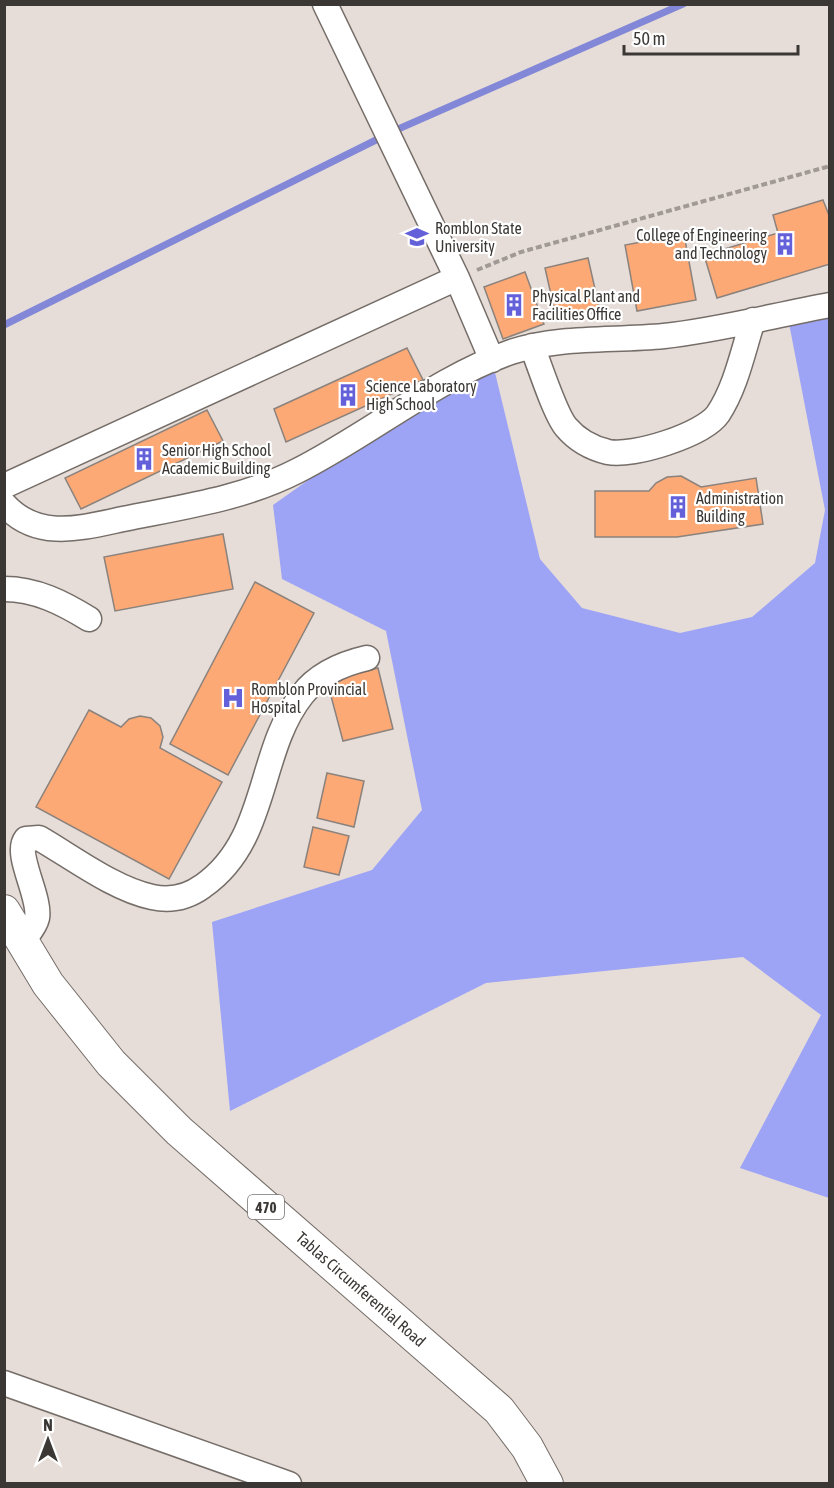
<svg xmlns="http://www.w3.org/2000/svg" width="834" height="1488" font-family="'Asap Condensed',sans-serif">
	<rect width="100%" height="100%" fill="#e6ddd8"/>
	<path fill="#9da3f5" d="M829,305V1198L740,1168L821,1015L743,957L486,983L230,1111L212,922L372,870L422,810L386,631L282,579L273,505L437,389L492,360L540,559L582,608L680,633L752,617L815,563L825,510L787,313Z"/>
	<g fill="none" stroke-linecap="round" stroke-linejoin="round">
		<path stroke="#8387d7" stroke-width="7" d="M396,130L683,4
			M6,324L378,139"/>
	</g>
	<path fill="#fca975" stroke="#8b827d" stroke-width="1.5" d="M823,200L830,218V264L717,298L704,255L778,233L773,215Z
		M684,234L696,300L637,311L625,245Z
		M588,258L600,311L557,321L545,268Z
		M525,272L544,324L503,339L484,287Z
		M407,348L423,380L286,442L274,409Z
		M207,410L223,441L81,509L65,478Z
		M681,476L701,487L756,478L763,524L677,537H595V491H649L656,483L667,477Z
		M223,534L233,589L115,611L104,557Z
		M255,582L314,613L228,775L170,744Z
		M378,668L393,729L343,741L327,681Z
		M89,710L121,727L129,719L140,716L151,718L160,726L163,737L160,748L222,782L169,879L36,807Z
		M327,773L364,781L354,827L317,818Z
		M313,827L349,836L339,875L304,867Z"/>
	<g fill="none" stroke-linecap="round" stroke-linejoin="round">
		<g stroke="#756d68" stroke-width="27">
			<path id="minor" d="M325,4L457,278L492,360
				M532,346C539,364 555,414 566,427C577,440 591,448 608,452C633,457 703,435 718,414C736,387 743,351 753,320
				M4,486L457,278
				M4,504C37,541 81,528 123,519C182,507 242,499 297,471C367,436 438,377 511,352C560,336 613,341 664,336C720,330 775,315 830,305
				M4,589C36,589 63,603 89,619
				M22,942C27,935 35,927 37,918C41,897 14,854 26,839L39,838C72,857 114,889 152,897C170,901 188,897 203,886C269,840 257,752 302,695C318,674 341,664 367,658
				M4,1383L289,1484"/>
		</g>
		<g stroke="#756d68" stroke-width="34">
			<path id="major" d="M4,911L48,984L111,1063L179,1131L499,1410L527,1447L547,1484"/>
		</g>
		<path stroke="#a09995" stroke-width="4" stroke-dasharray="6 3" stroke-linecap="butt" d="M477,270L521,252L830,166"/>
		<use href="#minor" stroke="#fff" stroke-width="24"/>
		<use href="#major" stroke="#fff" stroke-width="32"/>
	</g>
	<defs>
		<g id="university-bare" transform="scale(1.8)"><path d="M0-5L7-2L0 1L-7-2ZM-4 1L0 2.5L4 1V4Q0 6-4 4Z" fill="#6460d9" stroke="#fff" stroke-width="2.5" paint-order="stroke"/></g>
		<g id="building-bare" transform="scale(1.8)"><path d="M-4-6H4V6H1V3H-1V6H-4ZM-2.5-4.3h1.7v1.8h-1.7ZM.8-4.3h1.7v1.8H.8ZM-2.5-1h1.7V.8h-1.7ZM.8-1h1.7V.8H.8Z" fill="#6460d9" stroke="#fff" stroke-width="2.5" paint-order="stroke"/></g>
		<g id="hospital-bare" transform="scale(1.8)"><path d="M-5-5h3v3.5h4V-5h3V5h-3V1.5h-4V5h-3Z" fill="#6460d9" stroke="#fff" stroke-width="2.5" paint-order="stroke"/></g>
	</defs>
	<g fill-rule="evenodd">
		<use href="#university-bare" x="417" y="237"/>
		<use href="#building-bare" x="785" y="244"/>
		<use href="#building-bare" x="514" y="305"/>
		<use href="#building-bare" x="348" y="395"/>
		<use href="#building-bare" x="144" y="459"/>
		<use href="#building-bare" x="678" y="507"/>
		<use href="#hospital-bare" x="233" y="698"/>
	</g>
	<g text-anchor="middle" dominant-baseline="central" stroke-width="4.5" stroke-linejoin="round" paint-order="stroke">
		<rect fill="#fff" stroke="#767372" stroke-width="1.5" x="248" y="1195" width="36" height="24" rx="4.5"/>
		<g font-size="15" font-weight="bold" fill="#3b3735">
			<text x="266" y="1207">470</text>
		</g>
		<g font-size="16" fill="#3b3735" stroke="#fff" text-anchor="start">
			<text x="435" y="228">Romblon State<tspan x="435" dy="18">University</tspan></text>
			<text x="767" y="235" text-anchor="end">College of Engineering<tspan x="767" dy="18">and Technology</tspan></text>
			<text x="532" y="296">Physical Plant and<tspan x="532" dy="18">Facilities Office</tspan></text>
			<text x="366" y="386">Science Laboratory<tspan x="366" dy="18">High School</tspan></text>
			<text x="162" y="450">Senior High School<tspan x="162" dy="18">Academic Building</tspan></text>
			<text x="696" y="498">Administration<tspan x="696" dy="18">Building</tspan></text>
			<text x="251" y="689">Romblon Provincial<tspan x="251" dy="18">Hospital</tspan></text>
		</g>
		<g font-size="16" fill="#3b3735" stroke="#fff">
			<text transform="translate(361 1289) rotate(41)">Tablas Circumferential Road</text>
		</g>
	</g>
	<rect width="834" height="1488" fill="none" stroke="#3b3735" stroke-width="12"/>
	<g transform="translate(48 1440)" stroke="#ffffff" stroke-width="4.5" paint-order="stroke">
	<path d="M0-4.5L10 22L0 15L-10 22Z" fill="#3b3735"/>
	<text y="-9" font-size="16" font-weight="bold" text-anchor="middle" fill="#3b3735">N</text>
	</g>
	<path d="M624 45v9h174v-9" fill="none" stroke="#3b3735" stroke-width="3"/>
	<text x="633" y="45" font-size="18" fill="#3b3735" stroke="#ffffff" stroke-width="4.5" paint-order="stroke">50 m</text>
</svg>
